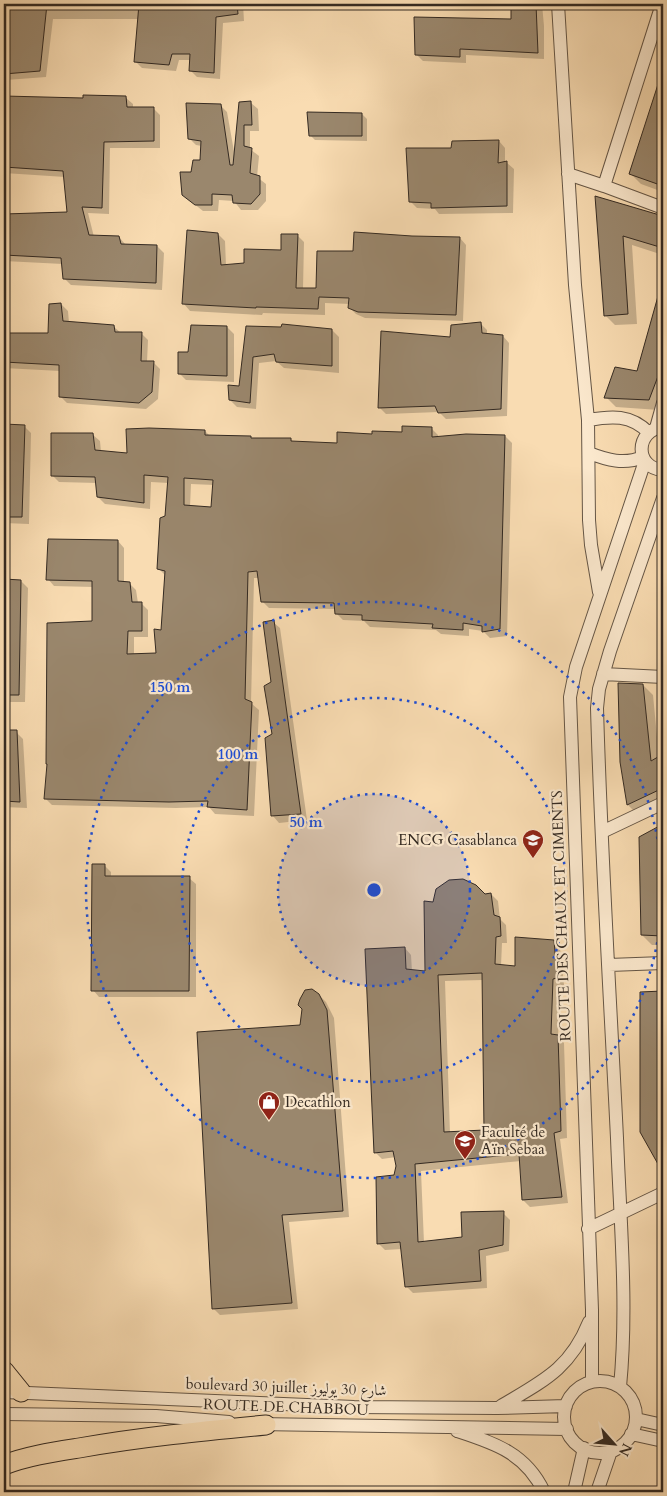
<svg xmlns="http://www.w3.org/2000/svg" width="667" height="1496" font-family="Cardo,Amiri,serif">
	<rect width="100%" height="100%" fill="#f9dcb2"/>
	<filter id="stains"><feTurbulence type="fractalNoise" baseFrequency=".004" numOctaves="4"/><feColorMatrix values="0 0 0 0 .2 0 0 0 0 .09 0 0 0 0 .02 0 0 0 .5 -.17"/></filter>
	<radialGradient id="worn" r=".72"><stop offset=".6" stop-color="#630" stop-opacity="0"/><stop offset="1" stop-color="#630" stop-opacity=".3"/></radialGradient>
	<path fill="#0003" fill-rule="evenodd" d="M4,4H243L244,21L223,23L220,79L197,77L191,71V60H179L176,71L142,68L135,61L139,19H53L46,77L6,80L4,79Z
		M314,4H368V8L319,9Z
		M512,4H542L544,26V59L466,55V63L423,61L416,54L513,20Z
		M663,73V192L641,184L631,174Z
		M4,97L84,99L126,98L133,104V109L153,108L160,115V148H110L109,214L88,213L94,237H119L125,244L157,246L164,253L162,290L71,285L64,278L63,264L4,261V215L68,213L65,177L4,173Z
		M240,103H251L258,109L259,131H250V149L259,156L257,177L266,184V201L258,210H241L234,201L219,200L218,211H203L183,195L192,173L202,162V146L196,145L189,138L220,105L227,112L235,157Z
		M362,114L367,119V141L315,140L310,135Z
		M499,141L505,148V163H507L514,169L513,213L439,214L435,209L417,208L410,201L452,150Z
		M596,197L663,217V255L632,245L637,324L615,325L605,315Z
		M218,234L225,241L226,266L245,265L282,251L297,235L304,242L303,289L317,290L354,253L460,238L466,245L463,321L365,318L356,314L349,307L350,304L325,303V315L263,313L262,315L190,311L184,304Z
		M663,284V399L659,410L616,407L606,397L637,373Z
		M61,304L68,311L69,323L113,326L121,333H141L148,340L147,362L154,363L160,369L158,399L146,409L67,403L60,396V371L4,368V334H50Z
		M480,323L487,330V335L503,336L509,343L507,416L446,419L439,412L386,414L379,407L451,338Z
		M227,327L234,334V382L186,380L179,373L189,353Z
		M247,327L332,330L339,337V373L284,368L276,361L259,363L256,409L237,407L230,400L240,387Z
		M4,426H24L31,433L29,524L4,523Z
		M432,429L438,435V438L505,436L512,443L507,636L490,638L483,631L469,629V636L441,634L436,630L370,627L364,621L343,620L336,613V609L269,608L262,601L259,578H254L251,703L259,710L254,816L215,814L209,807L176,808L52,805L45,798L48,765L47,764L94,622L93,587L54,586L48,579L118,541L124,548V583H129L136,590L138,603H141L148,610V637H134V655L157,654L162,631L165,575L158,568L166,517L169,483L151,482L150,509L105,504L98,497L97,483L59,482L52,475L93,435L100,441L101,452L128,454L205,431L210,436L250,437L252,439H291L294,443L338,444L373,435L403,433ZM191,484L214,485L212,508L190,507Z
		M4,580L21,581L28,588L25,702H4Z
		M273,622L280,628L307,820L279,823L273,816Z
		M643,685L653,695L659,758L663,755V803L638,815L628,805L621,762Z
		M4,731L16,732L23,739L27,808L4,807Z
		M663,825V945H652L642,935L640,838Z
		M105,866L111,872V878H189L196,884V997H99L93,990Z
		M491,894L498,901L500,919L506,925L507,943H502L501,966L516,968L553,941L560,948L564,985L560,986L558,1037L564,1043L567,1138L560,1139L568,1203L530,1207L523,1200L521,1161L421,1171L424,1243L464,1239L503,1213L510,1220L509,1251L486,1256L487,1288L413,1293L406,1286L402,1249L385,1250L378,1243L397,1166L396,1157L382,1159L375,1152L405,948L411,955L412,971L427,973L433,904ZM483,980L485,1131L450,1133L445,981Z
		M663,992V1169L661,1167L641,993Z
		M319,995L326,1002L334,1018L349,1217L289,1222L298,1309L220,1315L213,1308L301,1026Z"/>
	<path fill="#9a876d" stroke="#342a22" fill-rule="evenodd" d="M4,4H47L40,71L4,74Z
		M139,4H237L238,14L216,17L214,73L189,71L190,54H172L169,65L134,62Z
		M511,4H536L538,53L460,49V57L415,55L414,17L511,19Z
		M661,75L663,76V186L629,174Z
		M83,95L126,96L127,107H154V141L104,142L102,208L82,207L89,235L119,236L121,244L157,245L156,283L63,279L61,258L4,255V214L67,212L63,171L4,167V96L83,98Z
		M251,101L252,125H244V146L252,148L250,173L260,176V194L251,204L233,203L232,195L212,194V205H195L182,195L180,172H191L193,160H200L201,141L188,139L186,103L221,104L230,165H233L239,102Z
		M307,112L362,113V136H309Z
		M499,140L498,163L507,161V206L431,208V203L409,202L406,148H451L452,141Z
		M595,196L663,216V248L623,236L628,314L604,316Z
		M187,230L218,233L221,265L244,263V249L281,250V234H298L296,288H316L317,251H353L354,232L412,236L460,237L456,315L358,312L348,308L349,298L319,297L318,309L256,307V308L182,304Z
		M660,289L663,290V363L649,400L604,398L615,367L637,371Z
		M61,303L63,321L114,325L115,332H142L141,361H154L152,392L139,403L59,397V365L4,362V333H48L49,304Z
		M481,322L482,333L503,335L501,409L438,413L435,406L378,408L381,331L450,337L451,325Z
		M282,324L332,329V366L276,362L274,354L253,357L250,403L229,400L228,385L239,386L246,326L281,327Z
		M191,325L227,326V376L178,374V352H188Z
		M4,424L25,425L22,517H4Z
		M402,426L432,427V437L466,434L505,435L500,629L482,632V626L463,623V630L432,628L433,624L362,620V615L335,614L334,603L261,602L257,571L248,572L245,699L252,702L247,810L207,807L208,801L169,802L44,799L47,764H46L47,623L92,621V581L46,580L48,539L118,540V581L130,582L132,602H142V631H128L127,654L156,653L154,629L161,630L165,571L157,569L160,518L165,516L168,477L144,475V503L97,497L95,477L51,476V433H93L95,450L127,453L126,429L149,428L205,430V435L251,436V438H291V441L337,443V432L372,434V431L402,432ZM184,478L213,480L211,507L184,505Z
		M4,579L21,580L19,695H4Z
		M274,620L301,814L271,816L265,738L272,734L264,686L271,682L263,622Z
		M618,683L643,684L651,761L663,754V788L627,805L620,762Z
		M4,730H17L20,802L4,801Z
		M663,824V936L641,935L639,837Z
		M92,864H105V876H190L189,991H91Z
		M463,879L476,885L485,894L491,893L494,915L500,917L501,936L496,937L495,964L515,966V937L554,940L557,978L553,979L551,1034L558,1035L561,1131L554,1133L562,1197L522,1200L519,1154L415,1164L418,1242L462,1237L461,1212L504,1211L503,1245L479,1250L481,1281L405,1287L400,1242L377,1244L376,1177L394,1175L396,1166L393,1151L374,1153L365,949L405,947L406,969L425,971L424,901L433,902L436,889L449,880ZM482,973L484,1130L444,1132L438,975Z
		M312,989L319,994L327,1010L343,1211L282,1215L292,1303L212,1309L197,1032L300,1025L302,1009L298,1005L300,999L305,990Z
		M663,991V1173L640,1132V992Z"/>
	<g fill="none" stroke-linecap="round" stroke-linejoin="round">
		<g stroke="#655646" stroke-width="14">
			<path id="minor" d="M558,4L575,285L588,420L589,520L591,545L599,592
				M568,174L604,186L663,208
				M604,186L662,4
				M588,420C611,416 631,414 649,433
				M663,427C635,430 634,468 663,470
				M656,428L663,403
				M589,453C607,460 624,465 643,457
				M603,674L663,677
				M602,832L663,803
				M609,965L663,963
				M588,1229L663,1193
				M564 1417a36 36 0 1 1 72 0a36 36 0 1 1-72 0Z
				M592,1382V1310L570,697L576,667L645,461
				M620,1387C628,1306 620,1219 617,1138C610,995 601,852 597,708L599,689L610,651L663,498
				M4,1392L354,1407L497,1408L566,1406
				M501,1406C543,1381 570,1369 589,1322
				M4,1414L156,1416L229,1422
				M636,1419L663,1425
				M258,1424L567,1429
				M457,1431C494,1443 526,1453 544,1492
				M631,1434L663,1441
				M574,1492L584,1448
				M597,1492L611,1451"/>
		</g>
		<g stroke="#342a22" stroke-width="21">
			<path id="highway" d="M4,1371L21,1392
				M4,1465C27,1456 54,1452 79,1448C141,1437 203,1431 266,1425"/>
		</g>
		<use href="#minor" stroke="#fbe8cd" stroke-width="12"/>
		<use href="#highway" stroke="#f9dcb2" stroke-width="19"/>
	</g>
	<circle cx="374" cy="890" r="96" fill="#1d4ed8" fill-opacity=".12"/>
	<g fill="none" stroke="#1d4ed8" stroke-width="2.5" stroke-dasharray="2.5 5">
		<circle cx="374" cy="890" r="96"/>
		<circle cx="374" cy="890" r="192"/>
		<circle cx="374" cy="890" r="288"/>
	</g>
	<defs>
		<g id="university-pin" transform="scale(1.125)"><path d="M0 17L-7.5 6A9.5 9.5 0 1 1 7.5 6Z" fill="#8f2418" stroke="#fbe8cd"/><path d="M0-5L7-2L0 1L-7-2ZM-4 1L0 2.5L4 1V4Q0 6-4 4Z" fill="#fff"/></g>
		<g id="shop-pin" transform="scale(1.125)"><path d="M0 17L-7.5 6A9.5 9.5 0 1 1 7.5 6Z" fill="#8f2418" stroke="#fbe8cd"/><path d="M-5-2.5h2.3a2.7 3.5 0 0 1 5.4 0H5L5.5 6h-11ZM-1.5-2.5h3a1.5 2.3 0 0 0-3 0Z" fill="#fff"/></g>
	</defs>
	<g fill-rule="evenodd">
		<use href="#university-pin" x="533" y="840"/>
		<use href="#shop-pin" x="269" y="1102"/>
		<use href="#university-pin" x="465" y="1141"/>
	</g>
	<g text-anchor="middle" dominant-baseline="central" stroke-width="4.5" stroke-linejoin="round" paint-order="stroke">
		<g font-size="15" fill="#342a22" stroke="#fbe8cd" text-anchor="start">
			<text x="517" y="840" text-anchor="end">ENCG Casablanca</text>
			<text x="285" y="1102">Decathlon</text>
			<text x="481" y="1132">Faculté de<tspan x="481" dy="17">Aïn Sebaa</tspan></text>
		</g>
		<g font-size="15" fill="#342a22" stroke="#fbe8cd">
			<text transform="translate(561 916) rotate(-92)">ROUTE DES CHAUX ET CIMENTS</text>
			<text transform="translate(286 1387) rotate(2)">boulevard 30 juillet شارع 30 يوليوز</text>
			<text transform="translate(286 1407) rotate(2)">ROUTE DE CHABBOU</text>
		</g>
	</g>
	<circle cx="374" cy="890" r="8" fill="#1d4ed8" stroke="#fbe8cd" stroke-width="2.5"/>
	<g font-size="15" text-anchor="middle" font-weight="bold" fill="#1d4ed8" stroke="#fbe8cd" stroke-width="4.5" stroke-linejoin="round" paint-order="stroke">
		<text x="170" y="692">150 m</text>
		<text x="238" y="759">100 m</text>
		<text x="306" y="827">50 m</text>
	</g>
	<rect width="667" height="1496" fill="none" stroke="#f9dcb2" stroke-width="20"/>
	<rect x="5" y="5" width="657" height="1486" fill="none" stroke="#342a22" stroke-width="2.5"/>
	<rect x="10" y="10" width="647" height="1476" fill="none" stroke="#342a22"/>
	<g transform="translate(614 1444) rotate(117)" stroke="#fbe8cd" stroke-width="4" paint-order="stroke">
	<path d="M0-4L9 19L0 12L-9 19Z" fill="#342a22"/>
	<text y="-8" font-size="14" font-weight="bold" text-anchor="middle" fill="#342a22">N</text>
	</g>
	<rect width="100%" height="100%" filter="url(#stains)"/>
	<rect width="100%" height="100%" fill="url(#worn)"/>
</svg>
